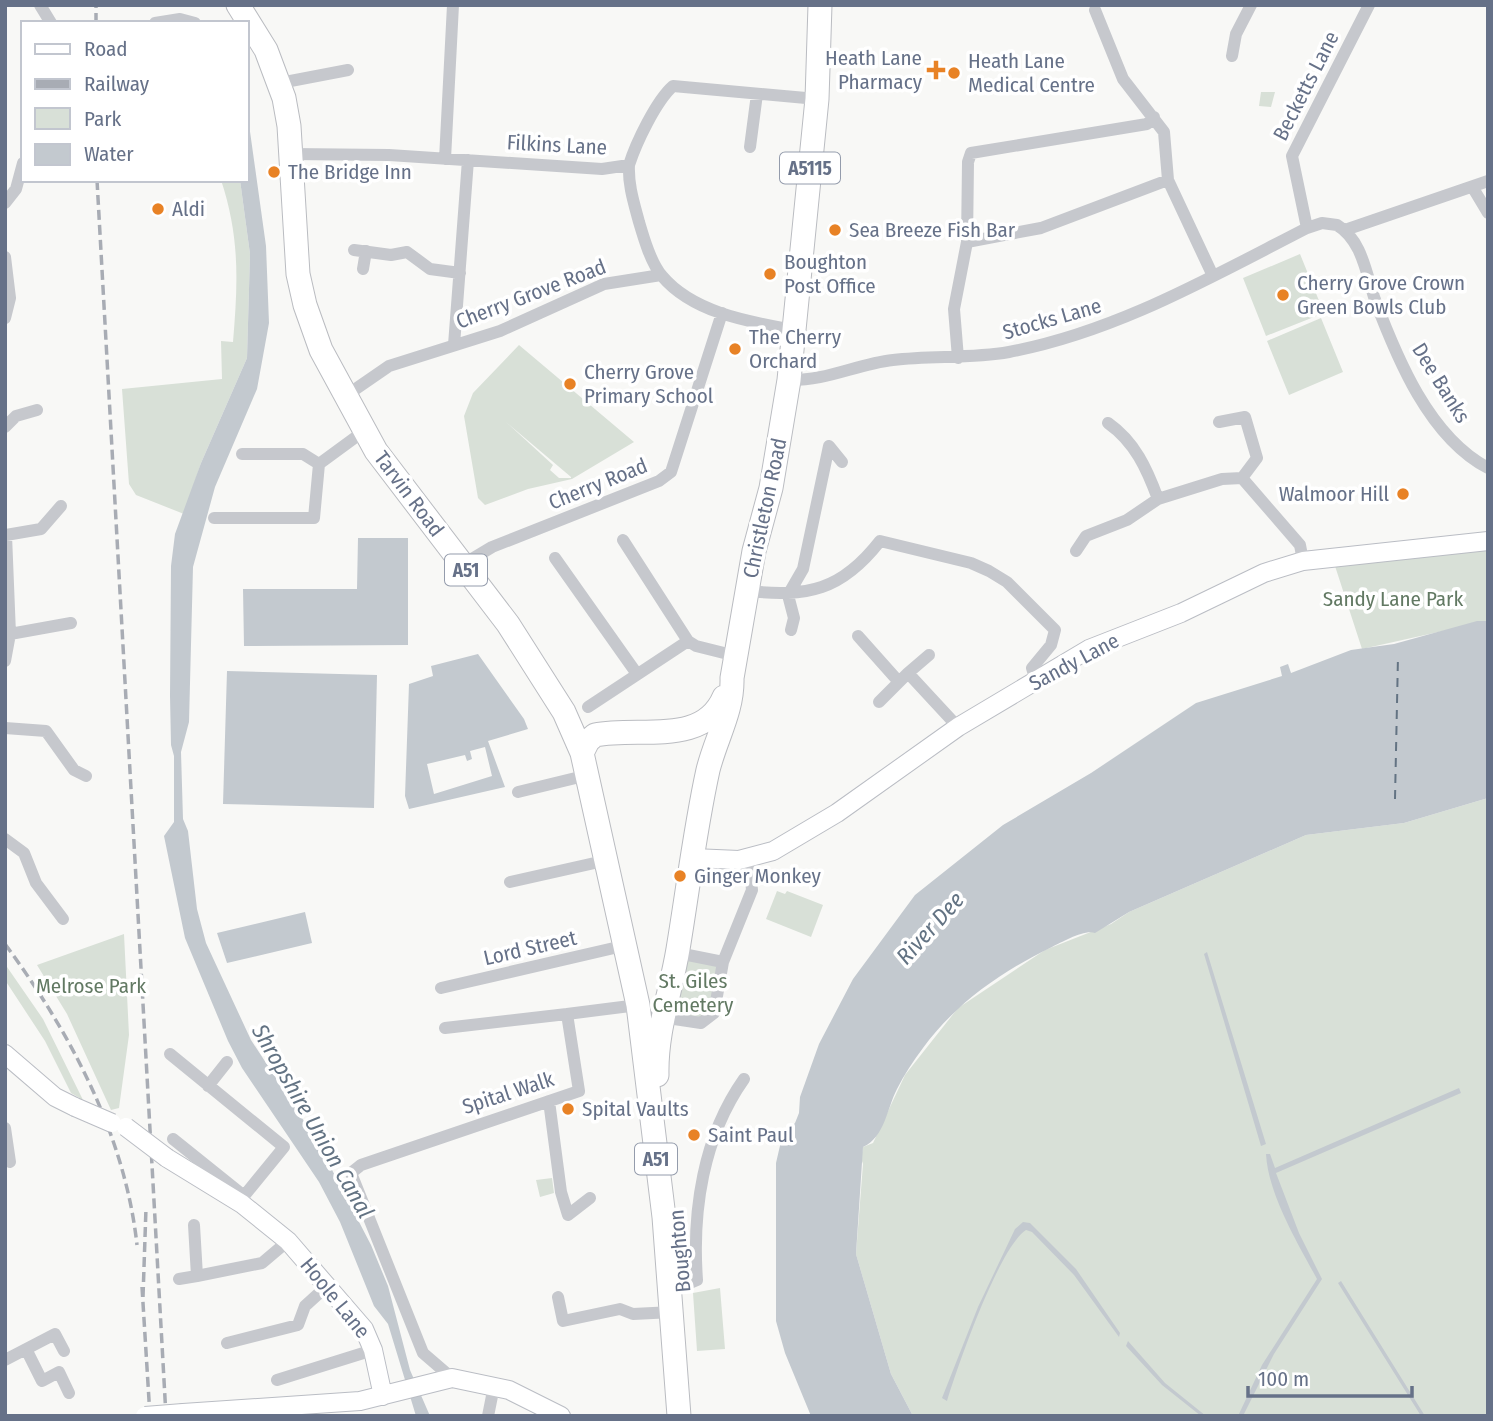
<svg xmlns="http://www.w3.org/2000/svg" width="1493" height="1421" font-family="'Fira Sans Condensed',sans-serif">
	<rect width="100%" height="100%" fill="#f8f8f6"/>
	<path fill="#d8e0d7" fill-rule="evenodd" d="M1261,92H1275L1271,107L1259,106Z
		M221,180H240L250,254L247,358L201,463L184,514L136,495L129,484L122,389L222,379L221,341L233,342C238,283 240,237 221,180Z
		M1300,254L1324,313L1266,336L1243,278Z
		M1321,318L1343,372L1289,395L1267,341Z
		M519,345L634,442L572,479L528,489L485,505L478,498L464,416L473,393ZM506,422L571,477V478H559L550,470L553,465Z
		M1488,547V621L1362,649L1335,566Z
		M1488,798V1416H913L891,1374L856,1254L863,1164L861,1158L863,1147L873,1143L905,1075L958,1008L1045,950L1111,924L1129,912L1306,835L1404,823Z
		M777,891L785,894L787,891L823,905L811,937L766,919Z
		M124,934L129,1035L119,1108L111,1110L67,1014L37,965Z
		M682,957L714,963L719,968L713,1007L706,1016L694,1020L666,1010Z
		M5,964L43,1019L83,1100L71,1093L45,1041L5,980Z
		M552,1178L554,1193L540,1197L536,1180Z
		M720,1288L725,1349L697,1351L693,1293Z"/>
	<path fill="#c3c9cf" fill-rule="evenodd" d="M247,110L266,246L269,323L257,389L215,487L193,567L189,722L181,752L183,819L188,831L197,909L206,943L251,1040L317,1141L371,1245L388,1286L410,1370L430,1416H416L388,1324L374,1306L340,1222L319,1182L242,1068L228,1041L185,938L164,836L174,822V756L171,745L170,696L171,566L175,534L201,463L247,358L250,254L240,180H247Z
		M358,538H408V645L244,646L243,589H357Z
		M1477,621H1488V798L1404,823L1306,835L1129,912L1095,933C1085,929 1062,942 1052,947C1002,971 955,1004 923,1048C913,1061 904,1075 897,1089C887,1108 885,1137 863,1147L856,1254L891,1374L913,1416H811L785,1353L776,1321V1163L782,1137L795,1123L799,1113L800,1097L819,1044L853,979L915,895L1003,825L1091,773L1196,703L1282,676L1280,667L1288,664L1291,673L1351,650L1394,644Z
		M478,654L524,719L528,729L488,741L505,787L409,809L405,796L409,684L433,676L431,666ZM485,747L492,776L434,794L427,764L465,755L467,761L472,759L470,751Z
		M227,671L377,675L374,808L223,804Z
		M305,912L312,943L227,963L217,933Z
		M1207,952L1266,1144L1261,1146L1204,954Z
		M1459,1088L1461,1093L1276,1173L1299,1233L1322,1279L1274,1354L1243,1416H1238L1262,1365L1317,1279C1298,1244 1268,1194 1266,1154H1270L1275,1168Z
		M1023,1222L1030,1223L1076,1269L1120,1333L1119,1337L1074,1275L1032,1232L1026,1230C999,1247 957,1368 947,1401L942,1398L978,1307L1015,1229Z
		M1341,1281L1425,1416H1421L1338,1283Z
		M1128,1341L1165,1383L1206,1416H1201L1162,1385L1126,1346Z"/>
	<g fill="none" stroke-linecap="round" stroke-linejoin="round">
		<path stroke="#637383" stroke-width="2" stroke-dasharray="9 7" stroke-linecap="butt" d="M1395,799L1398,656"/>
		<g stroke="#babdc4" stroke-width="20">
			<path id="secondary" d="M693,858L739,860L773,851L837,813L958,727L1089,649L1181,613L1264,573L1303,561L1488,541
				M5,1054L55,1097L75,1107
				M167,1158L242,1204L288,1241L364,1329L373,1350L383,1396
				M183,1413L360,1401L452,1378L509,1390L561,1416"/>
		</g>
		<g stroke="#babcc1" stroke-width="25">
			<path id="highway" d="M238,5L266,50L284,98L289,126L298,274L305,305L321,350L376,451L508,624L564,712L582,753L638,1005L664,1217L679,1416
				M582,753L588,741L595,735C639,726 703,747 724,697
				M657,1075C656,1030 671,992 678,949C688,889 695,829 708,770C716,738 733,711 732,678L754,551L771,488L789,380L817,99L820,5"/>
		</g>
		<path stroke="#c6c8cd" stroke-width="12" d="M40,5L51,23
			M1095,10L1123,79L1164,132L1168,180L1213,276
			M155,23L180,19L195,23
			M1232,56L1236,34L1251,5
			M280,83L348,70
			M750,147L757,94
			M291,154L389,155L602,169L629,165C636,143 656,101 673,86L817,99
			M445,159L453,5
			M629,165C628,185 634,203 639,222C644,239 651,263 662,276C693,313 750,322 794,330
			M1473,188L1488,213
			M5,203L16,189L23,163
			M1307,228L1292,156L1369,5
			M1345,230L1488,181
			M967,242L1041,228L1168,180
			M354,250L391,255L407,252L430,269L460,273
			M5,257L10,298L5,318
			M363,269L366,251
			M454,345L468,160
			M958,358L954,309L967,242L968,162L971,153L1147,124L1154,117
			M789,380C826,381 857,364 893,360C931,355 970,359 1009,352C1116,332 1211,277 1307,228L1322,223L1337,225C1362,240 1366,273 1375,300C1397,358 1429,437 1488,468
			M344,397L389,366L500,331L604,284L661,275
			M1219,422L1245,417L1257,458L1242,478L1300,545L1303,561
			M1108,423C1135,442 1147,469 1158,499
			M5,427L16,416L37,410
			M829,446L842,462
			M242,454H303L319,464
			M214,518H314L319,464L364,431
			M623,540L688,641
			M1076,551L1086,536L1127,520L1158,499L1222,479L1242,478
			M555,558L637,674
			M462,565L492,547L659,481L671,472L722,313
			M747,591C808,597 841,591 880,541L971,563L989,571L1007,582L1055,630L1051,645L1032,668L1036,681
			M791,630L794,618L788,595L803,569L829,446
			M10,634L6,535L41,529L61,506
			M858,636L899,682
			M5,661L10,634L71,623
			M908,673L929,655
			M879,702L908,673L958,727
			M588,707L688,641L696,646L736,656
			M5,728L46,731L74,770L86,776
			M518,792L588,775
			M5,839L24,853L36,883L63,919
			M510,882L608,860
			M723,962L752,890L749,858
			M441,988L627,945
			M661,1017L701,1023L714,1013L723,962L678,953
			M445,1028L567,1014
			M170,1054L284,1147L244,1196
			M208,1086L227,1062
			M549,1101L561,1192L568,1215L590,1198
			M5,1128L10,1162
			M173,1139L244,1196L242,1204
			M194,1225L197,1276L262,1263L288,1241
			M179,1279L197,1276
			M683,1286L697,1280C692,1211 703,1137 744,1079
			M558,1297L563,1321L620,1309L633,1314L673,1312
			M227,1343L298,1325L305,1306L327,1286
			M26,1349L42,1381L59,1372L69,1393
			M5,1360L55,1334L64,1351
			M452,1378L423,1353L351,1173L361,1165L579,1091L567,1014L638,1005
			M277,1380L373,1350
			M488,1416L494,1386"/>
		<use href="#secondary" stroke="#fff" stroke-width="18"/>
		<use href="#highway" stroke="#fff" stroke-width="23"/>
		<path stroke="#a8acb4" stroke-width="3.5" stroke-dasharray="10 5" stroke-linecap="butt" d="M96,23V5
			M97,180L166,1416
			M5,944C70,1032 125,1135 137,1245
			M142,1287L150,1416
			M143,1297L146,1208"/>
		<g stroke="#babdc4" stroke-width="20" stroke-linecap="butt">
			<path id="secondary-bridge" d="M75,1107L112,1123
				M126,1127L167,1158
				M145,1416L183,1413"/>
		</g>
		<use href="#secondary-bridge" stroke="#fff" stroke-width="18"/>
	</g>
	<g fill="#e88225" stroke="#fff" stroke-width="2.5">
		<path d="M932.5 59.5h7v7h7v7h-7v7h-7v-7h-7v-7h7z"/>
		<circle cx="954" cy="73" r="7"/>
		<circle cx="274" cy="172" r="7"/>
		<circle cx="158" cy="209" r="7"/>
		<circle cx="835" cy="230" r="7"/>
		<circle cx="770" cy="274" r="7"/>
		<circle cx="1283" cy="295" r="7"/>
		<circle cx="735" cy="349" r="7"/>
		<circle cx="570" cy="384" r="7"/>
		<circle cx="1403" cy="494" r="7"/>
		<circle cx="680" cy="876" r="7"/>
		<circle cx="568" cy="1109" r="7"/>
		<circle cx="694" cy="1135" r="7"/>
	</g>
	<g text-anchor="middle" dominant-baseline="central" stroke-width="7" stroke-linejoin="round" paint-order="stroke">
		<g fill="#fff" stroke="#949cac" stroke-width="2">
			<rect x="780" y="152.5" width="60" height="31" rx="5"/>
			<rect x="445" y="554.5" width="42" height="31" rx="5"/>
			<rect x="635" y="1143.5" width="42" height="31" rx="5"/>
		</g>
		<g font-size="19" font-weight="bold" fill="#667188">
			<text x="810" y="168">A5115</text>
			<text x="466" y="570">A51</text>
			<text x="656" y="1159">A51</text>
		</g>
		<g font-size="21" fill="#667188" stroke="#fff" text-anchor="start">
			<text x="922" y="58" text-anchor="end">Heath Lane<tspan x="922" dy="24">Pharmacy</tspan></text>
			<text x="968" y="61">Heath Lane<tspan x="968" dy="24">Medical Centre</tspan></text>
			<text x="288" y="172">The Bridge Inn</text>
			<text x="172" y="209">Aldi</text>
			<text x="849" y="230">Sea Breeze Fish Bar</text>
			<text x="784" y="262">Boughton<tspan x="784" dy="24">Post Office</tspan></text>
			<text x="1297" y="283">Cherry Grove Crown<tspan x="1297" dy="24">Green Bowls Club</tspan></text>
			<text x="749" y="337">The Cherry<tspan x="749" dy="24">Orchard</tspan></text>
			<text x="584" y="372">Cherry Grove<tspan x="584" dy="24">Primary School</tspan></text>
			<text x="1389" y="494" text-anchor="end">Walmoor Hill</text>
			<text x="694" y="876">Ginger Monkey</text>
			<text x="582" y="1109">Spital Vaults</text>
			<text x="708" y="1135">Saint Paul</text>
		</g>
		<g font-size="21" fill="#667188" stroke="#fff">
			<text transform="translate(1306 86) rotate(-63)">Becketts Lane</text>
			<text transform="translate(557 145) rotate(3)">Filkins Lane</text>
			<text transform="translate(531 294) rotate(-21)">Cherry Grove Road</text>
			<text transform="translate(1052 319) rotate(-16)">Stocks Lane</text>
			<text transform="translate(1441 383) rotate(58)">Dee Banks</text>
			<text transform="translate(598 484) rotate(-22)">Cherry Road</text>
			<text transform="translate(409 494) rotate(53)">Tarvin Road</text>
			<text transform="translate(765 508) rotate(-78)">Christleton Road</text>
			<text transform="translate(1074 662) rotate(-28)">Sandy Lane</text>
			<text transform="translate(530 948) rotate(-13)">Lord Street</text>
			<text transform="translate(508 1093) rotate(-18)">Spital Walk</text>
			<text transform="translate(680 1251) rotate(-95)">Boughton</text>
			<text transform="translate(335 1298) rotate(51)">Hoole Lane</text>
		</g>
		<g font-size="21" fill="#627963" stroke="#fff">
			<text x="1393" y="599">Sandy Lane Park</text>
			<text x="693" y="981">St. Giles<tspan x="693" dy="24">Cemetery</tspan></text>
			<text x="91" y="986">Melrose Park</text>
		</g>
		<g font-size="23" font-style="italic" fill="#637383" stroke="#fff">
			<text transform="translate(930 928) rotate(-48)">River Dee</text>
			<text transform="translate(313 1121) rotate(60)">Shropshire Union Canal</text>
		</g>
	</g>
	<rect width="1493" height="1421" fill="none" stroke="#667188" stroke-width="14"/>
	<rect x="21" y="21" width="228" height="161" fill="#ffffff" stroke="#c2c6cf" stroke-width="2"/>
	<rect x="35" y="44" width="35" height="10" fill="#ffffff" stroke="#c2c6cf" stroke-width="2"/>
	<text x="84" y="56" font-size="21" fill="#667188">Road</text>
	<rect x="35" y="79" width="35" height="10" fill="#a8acb4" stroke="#c2c6cf" stroke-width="2"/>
	<text x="84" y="91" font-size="21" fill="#667188">Railway</text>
	<rect x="35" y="108" width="35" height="21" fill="#d8e0d7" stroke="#c2c6cf" stroke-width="2"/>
	<text x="84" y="126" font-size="21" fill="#667188">Park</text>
	<rect x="35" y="144" width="35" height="21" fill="#c3c9cf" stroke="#c2c6cf" stroke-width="2"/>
	<text x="84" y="161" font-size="21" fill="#667188">Water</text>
	<path d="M1248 1386v10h164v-10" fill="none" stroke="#667188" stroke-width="3.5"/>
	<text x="1258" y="1386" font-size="21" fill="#667188" stroke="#ffffff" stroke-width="5" paint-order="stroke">100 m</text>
</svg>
